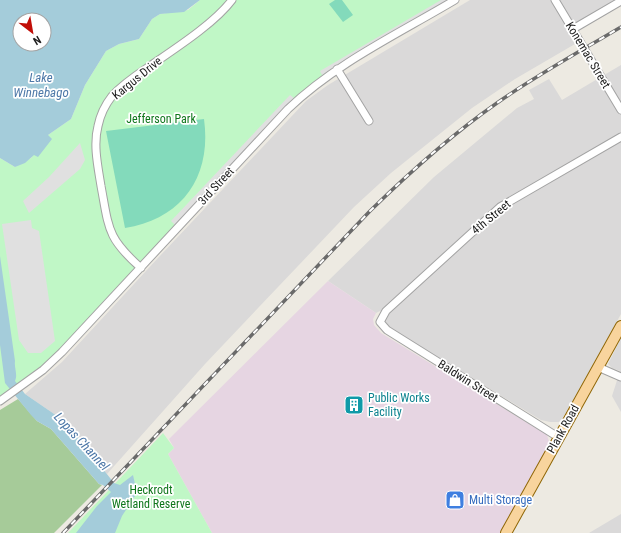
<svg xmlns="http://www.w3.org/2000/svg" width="621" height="533" viewBox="0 0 621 533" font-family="'Roboto Condensed',sans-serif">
<rect width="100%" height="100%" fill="#edeae2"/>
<path fill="#dad9d9" d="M 470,0 L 617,0 L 566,29 L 575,44 L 515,79 L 472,108 L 391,173 L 354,207 L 205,364 L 107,474 L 76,435 L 60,418 L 25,394 L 62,362 L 158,258 L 306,101 L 328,85 Z
M 621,65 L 621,314 L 564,416 L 559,422 L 550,422 L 541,420 L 391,329 L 385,321 L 387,317 L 380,311 L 376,313 L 328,281 L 434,177 L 517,108 L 534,99 L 529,90 L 549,79 L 562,100 Z
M 621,338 L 621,412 L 612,396 L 620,371 L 612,368 L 608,364 Z
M 621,514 L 621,533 L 589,533 Z"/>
<path fill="#e6d5e2" d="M 328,281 L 376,313 L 373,319 L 374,325 L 381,333 L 547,435 L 550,445 L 500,533 L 212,533 L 168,454 L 174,448 L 169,439 Z"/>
<path fill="#a6cb99" d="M 18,399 L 37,421 L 51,429 L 99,484 L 102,485 L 54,533 L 0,533 L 0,410 Z"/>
<path fill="#c0f7c6" d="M 200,0 L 452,0 L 324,75 L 300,94 L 62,349 L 21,387 L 0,398 L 0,158 L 15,167 L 31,158 L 48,135 L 71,119 L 85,85 L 106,51 L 119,44 L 139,39 L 152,19 L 160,14 L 188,10 Z
M 163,433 L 174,448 L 168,454 L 212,533 L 68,533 Z"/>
<path fill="#83dabb" d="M 335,0 L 342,0 L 353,15 L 343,22 L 329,4 Z
M 204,119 C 212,177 182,219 125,228 L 106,131 Z"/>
<path fill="#e0e0e0" d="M 441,0 L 452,0 L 322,75 L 320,71 Z
M 290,95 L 294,98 L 175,225 L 171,221 Z
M 80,143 L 85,160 L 80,169 L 29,213 L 23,201 L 49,177 Z
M 31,220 L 32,228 L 39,231 L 55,341 L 41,353 L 28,353 L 19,340 L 2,224 Z"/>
<path fill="#a4ccda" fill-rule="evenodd" d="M 0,0 L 200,0 L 184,12 L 160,14 L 152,19 L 139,39 L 119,44 L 106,51 L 85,85 L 71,119 L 48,135 L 52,139 L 38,157 L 34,155 L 25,163 L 15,167 L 0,158 ZM 20,20 L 44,20 L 44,44 L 20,44 Z
M 0,256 L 15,361 C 14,368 18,374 15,381 L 25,394 L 60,418 L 76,435 L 114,483 L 120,485 L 133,475 L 137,493 L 122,516 L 115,533 L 76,533 L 97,506 L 111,492 L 103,485 L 99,484 L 51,429 L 37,421 L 31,415 L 5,383 L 0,345 Z"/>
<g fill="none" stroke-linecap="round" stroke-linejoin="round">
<defs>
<path id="street" d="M 555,0 L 621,110
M 573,29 L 621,1
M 337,69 L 369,121
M 141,268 C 107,238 109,229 101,186 C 98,167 93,145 98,126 C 100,116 105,105 112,96 C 122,85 135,76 147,68 C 173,50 214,24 232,0
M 598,367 L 621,377
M 0,401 L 43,370 L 62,352 L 288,109 C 336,63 398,34 455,0
M 558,437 L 387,330 L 380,322 L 386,311 L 500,207 L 621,137"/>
<path id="primary" d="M 506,533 L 621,326"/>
</defs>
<use href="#street" stroke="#a3a3a3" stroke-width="9"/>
<use href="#primary" stroke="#8f6606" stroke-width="12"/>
<use href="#street" stroke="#fff" stroke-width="7"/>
<use href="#primary" stroke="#f8d49d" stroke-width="10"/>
<defs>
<path id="rail" d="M 63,533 L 370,211 C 410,172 451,135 497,103 C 537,75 579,52 621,27"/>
</defs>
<use href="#rail" stroke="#6a6a6a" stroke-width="3.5"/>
<use href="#rail" stroke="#fff" stroke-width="2" stroke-dasharray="6" stroke-linecap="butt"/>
</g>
<defs>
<symbol id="building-square" viewBox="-11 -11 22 22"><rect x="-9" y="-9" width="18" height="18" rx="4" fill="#0f9aa8" stroke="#fff"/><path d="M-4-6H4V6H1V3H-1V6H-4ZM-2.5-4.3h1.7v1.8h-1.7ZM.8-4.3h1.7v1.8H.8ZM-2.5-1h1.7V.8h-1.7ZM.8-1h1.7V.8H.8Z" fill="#fff"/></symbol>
<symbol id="shop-square" viewBox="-11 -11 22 22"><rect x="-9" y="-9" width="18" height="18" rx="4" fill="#3f7fe0" stroke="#fff"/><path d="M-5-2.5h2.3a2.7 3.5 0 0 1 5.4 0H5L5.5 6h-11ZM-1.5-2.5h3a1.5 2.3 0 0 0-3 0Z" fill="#fff"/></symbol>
</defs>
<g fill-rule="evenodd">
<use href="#building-square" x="343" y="394" width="22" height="22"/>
<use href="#shop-square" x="444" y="489" width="22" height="22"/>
</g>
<g text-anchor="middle" stroke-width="3.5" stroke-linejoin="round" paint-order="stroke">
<g font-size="12" fill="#1c1c1c" stroke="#fff">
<text transform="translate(588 55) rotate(59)" y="4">Konemac Street</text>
<text transform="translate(137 78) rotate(-39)" y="4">Kargus Drive</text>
<text transform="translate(216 186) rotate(-47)" y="4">3rd Street</text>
<text transform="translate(491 217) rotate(-39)" y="4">4th Street</text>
<text transform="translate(468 381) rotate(32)" y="4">Baldwin Street</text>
<text transform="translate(563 429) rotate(-61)" y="4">Plank Road</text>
</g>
<g font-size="12" fill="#0f761b" stroke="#fff">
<text x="161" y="123">Jefferson Park</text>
<text x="151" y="494">Heckrodt<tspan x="151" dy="14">Wetland Reserve</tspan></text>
</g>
<g font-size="12" fill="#0d838f" stroke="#fff" text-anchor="start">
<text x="368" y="402">Public Works<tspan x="368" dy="14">Facility</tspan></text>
</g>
<g font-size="12" fill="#366cbe" stroke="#fff" text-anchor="start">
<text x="469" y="504">Multi Storage</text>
</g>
<g font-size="13" font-style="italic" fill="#4d78a8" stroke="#fff">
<text x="41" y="82">Lake<tspan x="41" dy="15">Winnebago</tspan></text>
<text transform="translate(82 441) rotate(47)" y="5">Lopas Channel</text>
</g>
</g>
<g transform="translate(32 32) rotate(149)"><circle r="19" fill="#ffffff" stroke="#a4a4a4"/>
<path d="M0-3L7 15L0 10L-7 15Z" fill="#c10e08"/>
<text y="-6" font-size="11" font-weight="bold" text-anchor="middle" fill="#1c1c1c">N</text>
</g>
</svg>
